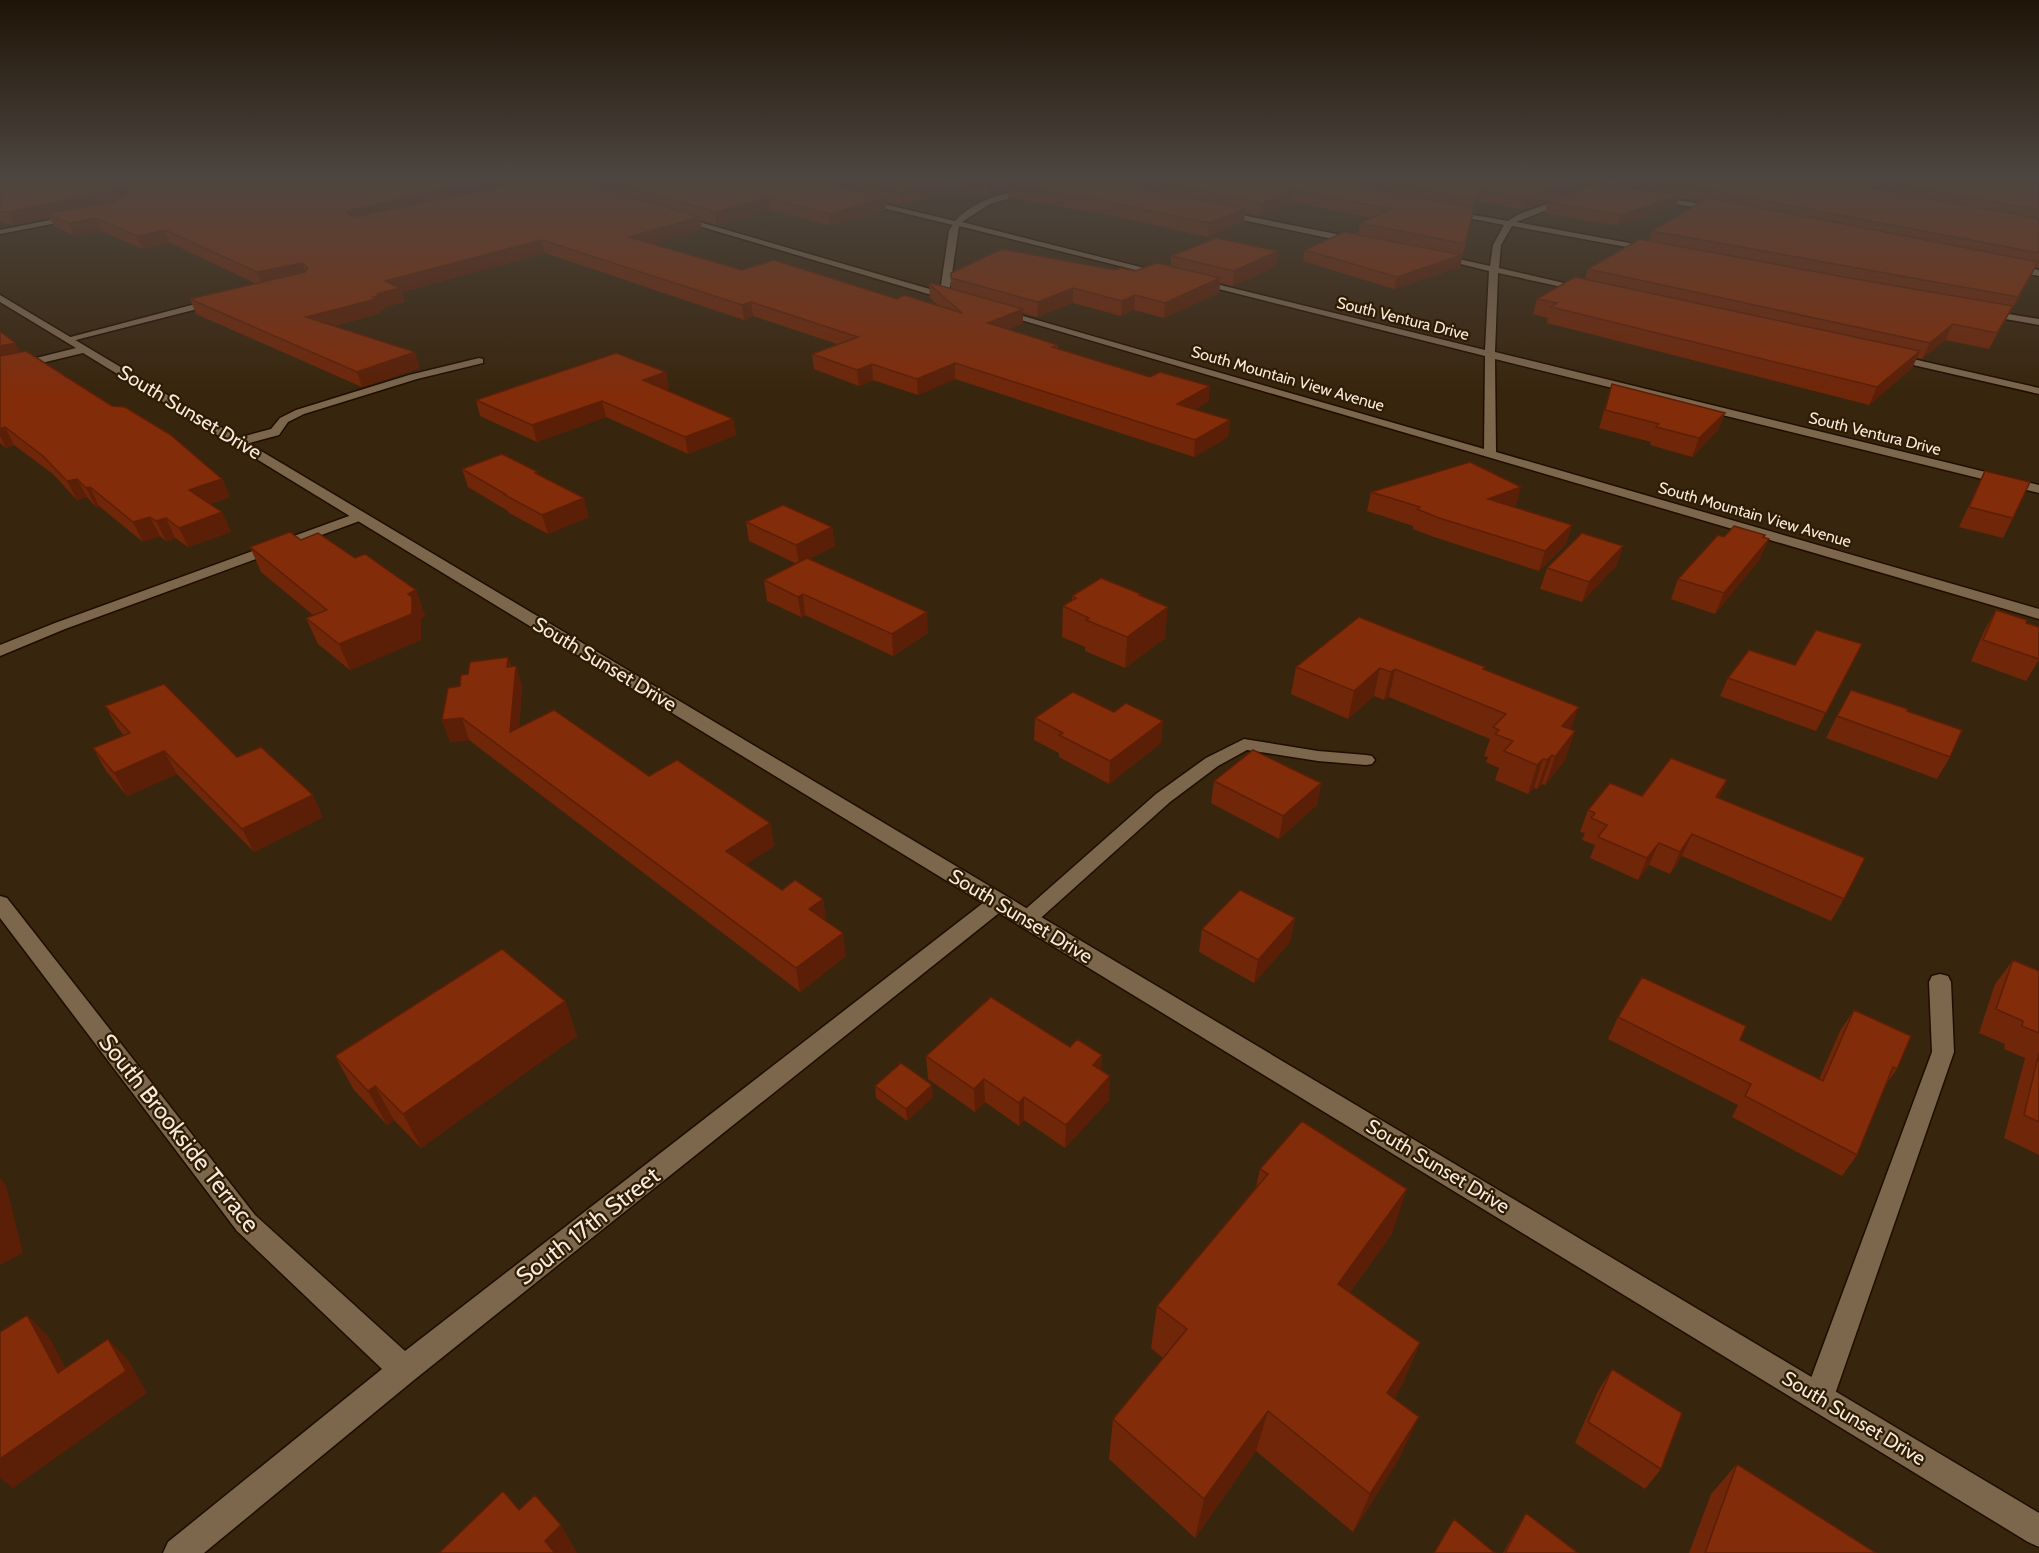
<svg xmlns="http://www.w3.org/2000/svg" width="2039" height="1553" viewBox="0 0 2039 1553" font-family="Cabin,sans-serif">
<rect width="100%" height="100%" fill="#38250d"/>
<g fill="none" stroke-linecap="round" stroke-linejoin="round">
<defs>
<path id="lane" d="M 75,215 L 78,215 L 78,219 L 0,234 L 0,230 Z
M 218,298 L 223,301 L 221,303 L 68,342 L 63,339 Z
M 479,358 L 483,359 L 483,363 L 417,379 L 304,414 L 288,422 L 279,435 L 238,446 L 232,442 L 234,439 L 271,429 L 280,418 L 296,410 L 409,375 Z
M 360,512 L 367,516 L 365,519 L 65,629 L 0,656 L 0,645 L 55,623 Z
M 1244,739 L 1318,751 L 1366,755 L 1372,756 L 1375,760 L 1372,764 L 1366,765 L 1318,761 L 1247,750 L 1218,766 L 1170,802 L 1034,924 L 1027,926 L 1020,924 L 1017,919 L 1020,914 L 1156,794 L 1206,758 Z
M 1940,974 L 1948,976 L 1951,982 L 1954,1052 L 1834,1397 L 1829,1407 L 1819,1412 L 1809,1407 L 1804,1397 L 1932,1052 L 1929,982 L 1932,976 Z"/>
<path id="street" d="M 1627,175 L 1638,175 L 1516,222 L 1651,247 L 1654,248 L 1654,252 L 1512,226 L 1501,245 L 1499,268 L 1590,289 L 1585,292 L 1498,273 L 1495,352 L 2039,485 L 2039,493 L 1495,359 L 1496,452 L 2039,609 L 2039,619 L 994,312 L 1002,310 L 1484,449 L 1485,356 L 1191,282 L 1196,279 L 1485,350 L 1489,271 L 1432,257 L 1436,254 L 1490,266 L 1493,245 L 1504,225 L 1448,214 L 1445,214 L 1445,210 L 1508,221 L 1519,214 Z
M 1031,187 L 1034,191 L 990,204 L 962,222 L 1168,274 L 1164,277 L 959,226 L 949,294 L 957,298 L 952,301 L 675,219 L 682,217 L 940,292 L 949,230 L 953,225 L 858,202 L 858,198 L 955,221 C 975,199 1004,194 1031,187 Z
M 1653,196 L 1720,207 L 1724,209 L 1720,211 L 1650,200 L 1650,196 Z
M 1222,211 L 1356,238 L 1360,241 L 1356,244 L 1219,215 L 1218,213 Z
M 2009,264 L 2039,270 L 2039,276 L 2006,269 L 2006,265 Z
M 0,295 L 2039,1513 L 2039,1547 L 2028,1542 L 999,913 L 414,1380 L 204,1553 L 163,1553 L 168,1542 L 382,1369 L 237,1231 L 0,918 L 0,896 L 7,898 L 255,1215 L 405,1351 L 983,903 L 83,353 L 0,373 L 0,367 L 76,348 L 0,302 Z
M 1985,310 L 2039,319 L 2039,325 L 1982,315 L 1980,313 Z
M 1891,354 L 2039,388 L 2039,394 L 1887,359 L 1886,357 Z"/>
</defs>
<use href="#lane" stroke="#1f0e00" stroke-width="3"/>
<use href="#street" stroke="#1f0e00" stroke-width="3"/>
<use href="#lane" fill="#7c664c" fill-rule="evenodd"/>
<use href="#street" fill="#7c664c" fill-rule="evenodd"/>
</g>
<path fill="#702609" fill-rule="evenodd" d="M 0,175 L 538,175 L 539,178 L 550,176 L 548,175 L 1046,175 L 1046,177 L 1056,175 L 2039,175 L 2039,268 L 2036,267 L 1989,349 L 1945,340 L 1922,359 L 1917,358 L 1912,368 L 1869,405 L 1547,323 L 1548,318 L 1533,314 L 1537,299 L 1585,279 L 1588,269 L 1650,240 L 1652,231 L 1698,205 L 1699,201 L 1679,198 L 1676,206 L 1617,226 L 1545,213 L 1548,202 L 1573,192 L 1524,210 L 1476,201 L 1460,267 L 1394,289 L 1303,261 L 1305,250 L 1358,234 L 1360,223 L 1372,218 L 1292,202 L 1260,216 L 1245,212 L 1244,222 L 1208,237 L 1104,214 L 1008,198 L 1007,190 L 989,195 L 955,189 L 902,205 L 885,201 L 886,210 L 830,226 L 770,210 L 717,225 L 700,220 L 702,229 L 652,244 L 742,270 L 939,306 L 930,298 L 929,284 L 951,288 L 951,278 L 1115,270 L 1135,271 L 1171,266 L 1171,256 L 1276,266 L 1233,286 L 1220,283 L 1219,293 L 1164,318 L 1134,310 L 1121,316 L 1073,303 L 1037,317 L 1023,313 L 1023,323 L 1009,329 L 1058,345 L 1058,349 L 1150,377 L 1210,386 L 1208,402 L 1195,409 L 1230,420 L 1228,437 L 1194,457 L 955,379 L 918,395 L 873,380 L 859,386 L 814,369 L 812,354 L 837,344 L 753,316 L 744,320 L 545,253 L 402,292 L 405,302 L 384,307 L 385,309 L 380,311 L 381,313 L 333,326 L 420,368 L 362,387 L 196,314 L 190,299 L 257,284 L 170,243 L 142,249 L 101,231 L 74,236 L 54,226 L 49,217 L 14,225 L 6,224 L 0,220 ZM 1615,177 L 1612,185 L 1599,183 ZM 846,183 L 846,188 L 837,186 ZM 1577,183 L 1591,185 L 1575,192 Z
M 0,331 L 15,343 L 20,352 L 222,479 L 230,497 L 210,504 L 222,512 L 231,532 L 188,547 L 175,538 L 166,541 L 160,536 L 143,542 L 99,506 L 96,507 L 87,497 L 77,500 L 53,474 L 14,445 L 6,448 L 0,443 Z
M 666,372 L 669,388 L 664,390 L 733,419 L 736,435 L 688,454 L 606,417 L 537,442 L 480,416 L 476,400 Z
M 1612,384 L 1725,413 L 1718,430 L 1692,457 L 1650,445 L 1651,442 L 1599,428 Z
M 462,469 L 539,475 L 589,517 L 548,534 L 509,513 L 508,511 L 468,487 Z
M 1985,471 L 2013,518 L 2003,538 L 1959,527 Z
M 1371,492 L 1516,506 L 1514,507 L 1572,525 L 1566,544 L 1539,571 L 1434,537 L 1413,529 L 1413,526 L 1367,511 Z
M 746,522 L 832,527 L 835,546 L 809,559 L 928,633 L 893,656 L 805,615 L 801,617 L 767,601 L 764,580 L 797,564 L 749,541 Z
M 1765,535 L 1760,559 L 1715,614 L 1671,599 L 1678,579 L 1724,537 Z
M 301,540 L 355,558 L 416,590 L 425,616 L 420,619 L 421,623 L 421,640 L 350,670 L 318,644 L 306,618 L 313,615 L 261,572 L 250,547 Z
M 1623,546 L 1616,566 L 1582,602 L 1540,589 L 1547,568 Z
M 1141,594 L 1141,596 L 1165,638 L 1125,668 L 1085,651 L 1085,647 L 1062,637 L 1063,606 L 1072,601 L 1072,596 Z
M 1996,610 L 2026,623 L 2039,627 L 2039,660 L 2026,681 L 1971,661 L 1984,631 Z
M 1862,644 L 1816,731 L 1720,696 L 1728,678 L 1795,665 Z
M 508,657 L 511,666 L 516,666 L 522,687 L 519,727 L 770,823 L 774,846 L 746,864 L 782,890 L 823,899 L 826,921 L 846,956 L 800,992 L 469,740 L 450,742 L 442,720 L 460,686 L 468,674 Z
M 1296,667 L 1484,670 L 1571,729 L 1565,760 L 1545,785 L 1542,784 L 1537,789 L 1534,788 L 1528,794 L 1495,780 L 1499,768 L 1486,762 L 1488,757 L 1484,756 L 1490,739 L 1389,697 L 1384,700 L 1374,696 L 1348,719 L 1291,694 Z
M 105,706 L 237,757 L 323,817 L 254,852 L 177,774 L 127,796 L 106,771 L 93,748 L 124,736 L 118,728 Z
M 1907,711 L 1950,757 L 1937,779 L 1826,738 L 1837,716 Z
M 1114,712 L 1163,721 L 1161,743 L 1109,784 L 1059,757 L 1059,753 L 1034,740 L 1035,718 Z
M 1727,780 L 1719,798 L 1844,899 L 1831,921 L 1682,856 L 1670,874 L 1649,865 L 1638,880 L 1590,858 L 1595,845 L 1582,840 L 1585,833 L 1580,832 L 1588,810 L 1642,796 Z
M 1214,781 L 1321,783 L 1317,805 L 1279,839 L 1211,803 Z
M 1295,918 L 1290,942 L 1254,983 L 1199,952 L 1202,929 Z
M 2013,960 L 2039,971 L 2039,1155 L 2004,1138 L 2025,1058 L 2004,1049 L 2005,1044 L 1979,1033 L 1995,984 Z
M 565,1001 L 577,1036 L 421,1148 L 394,1120 L 387,1125 L 354,1090 L 335,1056 Z
M 1854,1010 L 1897,1069 L 1886,1084 L 1857,1155 L 1842,1176 L 1732,1117 L 1738,1105 L 1608,1039 L 1618,1017 L 1740,1040 L 1819,1079 L 1840,1031 Z
M 1070,1047 L 1102,1055 L 1101,1070 L 1109,1100 L 1065,1148 L 1024,1120 L 1019,1126 L 985,1102 L 975,1112 L 928,1079 L 926,1056 Z
M 875,1086 L 933,1097 L 907,1121 L 876,1098 Z
M 1260,1169 L 1392,1234 L 1350,1292 L 1420,1343 L 1402,1385 L 1394,1398 L 1400,1457 L 1353,1532 L 1256,1451 L 1195,1538 L 1109,1459 L 1113,1419 L 1163,1358 L 1151,1348 L 1157,1306 L 1256,1187 Z
M 1612,1369 L 1661,1469 L 1645,1489 L 1575,1443 L 1598,1391 Z
M 1737,1464 L 1876,1553 L 1689,1553 L 1711,1494 Z
M 1526,1513 L 1578,1553 L 1503,1553 L 1514,1533 Z"/>
<path fill="#5b1f07" d="M 512,175 L 538,175 L 540,182 L 351,224 L 347,211 Z
M 832,175 L 870,175 L 845,179 L 846,183 L 832,188 L 831,176 Z
M 1020,175 L 1046,175 L 1046,181 L 1007,185 L 1007,190 L 989,195 L 988,183 Z
M 1596,175 L 1619,175 L 1615,176 L 1615,177 L 1593,186 Z
M 954,178 L 955,189 L 902,205 L 902,193 Z
M 1578,180 L 1575,192 L 1524,210 L 1527,198 Z
M 126,188 L 131,200 L 48,214 L 49,217 L 14,225 L 8,212 Z
M 1294,190 L 1292,202 L 1260,216 L 1262,203 Z
M 1680,195 L 1676,206 L 1617,226 L 1620,215 Z
M 769,198 L 770,210 L 717,225 L 715,212 Z
M 885,198 L 886,210 L 830,226 L 829,214 Z
M 1245,209 L 1244,222 L 1208,237 L 1209,223 Z
M 700,217 L 702,229 L 631,250 L 629,237 Z
M 95,218 L 101,231 L 74,236 L 69,223 Z
M 165,230 L 170,243 L 142,249 L 137,236 Z
M 542,240 L 545,253 L 402,292 L 405,302 L 384,307 L 385,309 L 380,311 L 381,313 L 311,331 L 306,317 L 373,297 L 385,281 Z
M 1278,251 L 1276,266 L 1233,286 L 1234,271 Z
M 1462,255 L 1460,267 L 1394,289 L 1397,277 Z
M 2038,262 L 2031,277 L 2011,312 L 2018,297 Z
M 302,263 L 307,277 L 263,286 L 257,272 Z
M 1220,278 L 1219,293 L 1164,318 L 1165,303 Z
M 1073,288 L 1073,303 L 1037,317 L 1038,302 Z
M 1135,295 L 1134,310 L 1121,316 L 1122,301 Z
M 751,302 L 753,316 L 744,320 L 742,305 Z
M 2013,306 L 2005,321 L 1989,349 L 1997,333 Z
M 1023,309 L 1023,323 L 988,338 L 988,323 Z
M 1953,324 L 1945,340 L 1922,359 L 1930,343 Z
M 15,343 L 24,359 L 0,365 L 0,346 Z
M 1920,351 L 1912,368 L 1869,405 L 1877,387 Z
M 415,352 L 420,368 L 362,387 L 357,372 Z
M 955,363 L 955,379 L 918,395 L 917,379 Z
M 872,364 L 873,380 L 859,386 L 857,370 Z
M 666,372 L 669,388 L 646,396 L 643,380 Z
M 1210,386 L 1208,402 L 1176,420 L 1177,404 Z
M 602,401 L 606,417 L 537,442 L 532,425 Z
M 1725,413 L 1718,430 L 1692,457 L 1699,438 Z
M 733,419 L 736,435 L 688,454 L 685,437 Z
M 1230,420 L 1228,437 L 1194,457 L 1195,440 Z
M 5,427 L 14,445 L 6,448 L 0,436 L 0,429 Z
M 77,479 L 87,497 L 77,500 L 67,481 Z
M 222,479 L 230,497 L 197,508 L 189,490 Z
M 90,487 L 99,506 L 96,507 L 86,488 Z
M 1521,487 L 1516,506 L 1483,518 L 1488,499 Z
M 584,498 L 589,517 L 548,534 L 542,515 Z
M 222,512 L 231,532 L 188,547 L 179,528 Z
M 150,517 L 160,536 L 143,542 L 133,522 Z
M 166,518 L 175,538 L 166,541 L 156,521 Z
M 1572,525 L 1566,544 L 1539,571 L 1545,551 Z
M 832,527 L 835,546 L 799,564 L 796,545 Z
M 1765,535 L 1758,552 L 1769,539 L 1760,559 L 1715,614 L 1724,593 Z
M 1623,546 L 1616,566 L 1582,602 L 1589,582 Z
M 416,590 L 425,616 L 420,619 L 421,623 L 421,640 L 350,670 L 339,644 L 408,594 Z
M 803,594 L 805,615 L 801,617 L 798,597 Z
M 1168,607 L 1165,638 L 1125,668 L 1127,637 Z
M 927,612 L 928,633 L 893,656 L 892,634 Z
M 508,657 L 514,677 L 516,666 L 522,687 L 517,754 L 510,732 L 507,667 Z
M 1380,668 L 1374,696 L 1348,719 L 1354,691 Z
M 1395,669 L 1389,697 L 1384,700 L 1391,672 Z
M 1579,707 L 1569,735 L 1562,726 Z
M 462,718 L 469,740 L 450,742 L 442,720 Z
M 1163,721 L 1161,743 L 1109,784 L 1110,761 Z
M 1575,731 L 1565,760 L 1545,785 L 1555,757 Z
M 164,751 L 177,774 L 127,796 L 114,773 Z
M 1552,755 L 1542,784 L 1537,789 L 1547,760 Z
M 1543,759 L 1534,788 L 1528,794 L 1537,765 Z
M 1727,780 L 1718,801 L 1716,797 Z
M 1321,783 L 1317,805 L 1279,839 L 1283,816 Z
M 313,795 L 323,817 L 254,852 L 242,829 Z
M 770,823 L 774,846 L 731,874 L 726,851 Z
M 1692,834 L 1682,856 L 1670,874 L 1680,852 Z
M 1659,843 L 1649,865 L 1638,880 L 1647,858 Z
M 823,899 L 826,922 L 809,909 Z
M 1295,918 L 1290,942 L 1254,983 L 1258,960 Z
M 843,933 L 846,956 L 800,992 L 796,968 Z
M 565,1001 L 577,1036 L 421,1148 L 403,1114 Z
M 1102,1055 L 1100,1078 L 1093,1065 Z
M 1110,1076 L 1109,1100 L 1065,1148 L 1066,1125 Z
M 984,1079 L 985,1102 L 975,1112 L 974,1089 Z
M 932,1085 L 933,1097 L 907,1121 L 906,1109 Z
M 375,1086 L 394,1120 L 387,1125 L 368,1091 Z
M 1024,1097 L 1024,1120 L 1019,1126 L 1019,1103 Z
M 0,1178 L 6,1185 L 23,1253 L 0,1265 Z
M 1407,1189 L 1392,1234 L 1324,1327 L 1338,1284 Z
M 27,1315 L 49,1337 L 80,1395 L 58,1373 Z
M 108,1339 L 129,1361 L 147,1393 L 13,1488 L 0,1478 L 0,1459 Z
M 1420,1343 L 1402,1385 L 1371,1434 L 1387,1393 Z
M 1268,1411 L 1256,1451 L 1195,1538 L 1204,1499 Z
M 1419,1417 L 1400,1457 L 1353,1532 L 1370,1494 Z
M 561,1525 L 577,1553 L 552,1553 L 545,1541 Z"/>
<path fill="#822c0a" stroke="#5b1f07" stroke-width="1.5" d="M 0,175 L 512,175 L 347,211 L 348,214 L 353,217 L 556,175 L 700,217 L 629,237 L 742,270 L 774,260 L 897,299 L 904,295 L 962,313 L 929,284 L 931,283 L 1023,309 L 988,323 L 1058,345 L 1052,347 L 1150,377 L 1160,372 L 1210,386 L 1177,404 L 1230,420 L 1195,440 L 955,363 L 917,379 L 872,364 L 857,370 L 812,354 L 858,337 L 751,302 L 742,305 L 542,240 L 385,281 L 400,288 L 377,294 L 381,295 L 373,297 L 376,299 L 306,317 L 415,352 L 357,372 L 190,299 L 305,272 L 308,268 L 302,263 L 257,272 L 165,230 L 137,236 L 95,218 L 69,223 L 48,214 L 112,202 L 128,195 L 126,188 L 8,212 L 0,212 Z
M 585,175 L 795,175 L 885,198 L 829,214 L 769,198 L 715,212 Z
M 859,175 L 1020,175 L 988,183 L 954,178 L 902,193 L 845,179 Z
M 1056,175 L 1079,175 L 1245,209 L 1209,223 L 1105,201 L 1007,185 Z
M 1122,175 L 1308,175 L 1474,208 L 1465,244 L 1360,223 L 1391,209 L 1294,190 L 1262,203 Z
M 1350,175 L 1549,175 L 1578,180 L 1527,198 L 1479,190 L 1476,200 Z
M 1617,175 L 1803,175 L 2039,219 L 2039,253 L 1702,189 L 1615,176 Z
M 1847,175 L 2026,175 L 2039,178 L 2039,210 Z
M 1597,183 L 1680,195 L 1620,215 L 1548,202 Z
M 1701,196 L 2038,262 L 2018,297 L 1652,231 L 1703,201 Z
M 1344,232 L 1462,255 L 1397,277 L 1305,250 Z
M 1216,238 L 1278,251 L 1234,271 L 1171,256 Z
M 1640,239 L 1844,277 L 2013,306 L 1997,333 L 1953,324 L 1930,343 L 1588,269 Z
M 1002,249 L 1115,270 L 1121,268 L 1135,271 L 1157,263 L 1220,278 L 1165,303 L 1135,295 L 1122,301 L 1073,288 L 1038,302 L 951,278 L 951,273 Z
M 1575,277 L 1920,351 L 1877,387 L 1551,307 L 1557,303 L 1537,299 Z
M 0,331 L 15,343 L 0,346 Z
M 26,351 L 112,406 L 125,407 L 171,435 L 222,479 L 189,490 L 222,512 L 179,528 L 166,518 L 156,521 L 150,517 L 133,522 L 90,487 L 86,488 L 77,479 L 67,481 L 43,456 L 5,427 L 0,429 L 0,356 Z
M 616,353 L 666,372 L 643,380 L 733,419 L 685,437 L 602,401 L 532,425 L 476,400 Z
M 1612,384 L 1725,413 L 1699,438 L 1656,427 L 1659,424 L 1605,410 Z
M 502,454 L 538,472 L 535,473 L 584,498 L 542,515 L 503,494 L 505,494 L 462,469 Z
M 1470,462 L 1521,487 L 1488,499 L 1572,525 L 1545,551 L 1439,518 L 1417,509 L 1420,507 L 1371,492 Z
M 1985,471 L 2030,482 L 2013,518 L 1969,507 Z
M 783,505 L 832,527 L 796,545 L 746,522 Z
M 1734,526 L 1765,535 L 1763,537 L 1769,539 L 1724,593 L 1678,579 L 1718,535 L 1724,537 Z
M 290,532 L 301,540 L 318,533 L 355,558 L 365,554 L 416,590 L 408,594 L 412,597 L 412,614 L 339,644 L 306,618 L 327,610 L 250,547 Z
M 1582,533 L 1623,546 L 1589,582 L 1547,568 Z
M 807,558 L 927,612 L 892,634 L 803,594 L 798,597 L 764,580 Z
M 1101,578 L 1141,594 L 1139,595 L 1168,607 L 1127,637 L 1086,620 L 1089,618 L 1063,606 L 1076,598 L 1072,596 Z
M 1996,610 L 2027,620 L 2026,623 L 2039,627 L 2039,659 L 1983,640 Z
M 1359,617 L 1485,667 L 1483,669 L 1579,707 L 1562,726 L 1575,731 L 1555,757 L 1552,755 L 1547,760 L 1543,759 L 1537,765 L 1504,751 L 1513,741 L 1495,734 L 1499,730 L 1493,727 L 1506,714 L 1395,669 L 1391,672 L 1380,668 L 1354,691 L 1296,667 Z
M 1816,630 L 1862,644 L 1826,713 L 1728,678 L 1749,650 L 1795,665 Z
M 508,657 L 507,667 L 516,666 L 510,732 L 554,710 L 649,776 L 677,760 L 770,823 L 726,851 L 782,890 L 795,880 L 823,899 L 809,909 L 843,933 L 796,968 L 462,718 L 442,720 L 448,688 L 460,686 L 461,675 L 468,674 L 470,662 Z
M 164,684 L 237,757 L 261,747 L 313,795 L 242,829 L 164,751 L 114,773 L 93,748 L 130,733 L 105,706 Z
M 1851,690 L 1908,709 L 1907,711 L 1962,730 L 1950,757 L 1837,716 Z
M 1073,692 L 1114,712 L 1126,703 L 1163,721 L 1110,761 L 1059,735 L 1063,733 L 1035,718 Z
M 1253,750 L 1321,783 L 1283,816 L 1214,781 Z
M 1671,758 L 1727,780 L 1716,797 L 1865,858 L 1844,899 L 1692,834 L 1680,852 L 1659,843 L 1647,858 L 1598,837 L 1607,825 L 1591,818 L 1595,813 L 1588,810 L 1610,783 L 1642,796 Z
M 1240,890 L 1295,918 L 1258,960 L 1202,929 Z
M 502,949 L 565,1001 L 403,1114 L 375,1086 L 368,1091 L 335,1056 Z
M 2013,960 L 2039,971 L 2039,1033 L 2022,1026 L 2023,1021 L 1996,1009 Z
M 1642,977 L 1746,1026 L 1740,1040 L 1823,1081 L 1854,1010 L 1911,1036 L 1897,1069 L 1893,1067 L 1857,1155 L 1745,1096 L 1751,1084 L 1618,1017 Z
M 991,997 L 1070,1047 L 1077,1039 L 1102,1055 L 1093,1065 L 1110,1076 L 1066,1125 L 1024,1097 L 1019,1103 L 984,1079 L 974,1089 L 926,1056 Z
M 2039,1053 L 2039,1122 L 2024,1115 Z
M 901,1063 L 932,1085 L 906,1109 L 875,1086 Z
M 1302,1121 L 1407,1189 L 1338,1284 L 1420,1343 L 1387,1393 L 1419,1417 L 1370,1494 L 1268,1411 L 1204,1499 L 1113,1419 L 1187,1329 L 1157,1306 L 1268,1174 L 1260,1169 Z
M 27,1315 L 58,1373 L 108,1339 L 126,1371 L 0,1459 L 0,1332 Z
M 1612,1369 L 1682,1413 L 1661,1469 L 1588,1422 Z
M 1737,1464 L 1876,1553 L 1705,1553 Z
M 503,1491 L 519,1510 L 535,1495 L 561,1525 L 545,1541 L 555,1553 L 439,1553 Z
M 1526,1513 L 1578,1553 L 1505,1553 Z
M 1454,1519 L 1495,1553 L 1434,1553 Z"/>
<linearGradient id="sky" x2="0" y2="1"><stop stop-color="#1f1407"/><stop offset="0.45" stop-color="#4d4640"/><stop offset="1" stop-color="#4d4640" stop-opacity="0"/></linearGradient>
<rect width="2039" height="393" fill="url(#sky)"/>
<g text-anchor="middle" stroke-width="4.5" stroke-linejoin="round" paint-order="stroke">
<g font-size="16" fill="#f7eadc" stroke="#2e1c03">
<text transform="translate(1403 318) rotate(14)" y="6">South Ventura Drive</text>
<text transform="translate(1288 378) rotate(16)" y="6">South Mountain View Avenue</text>
<text transform="translate(1875 433) rotate(14)" y="6">South Ventura Drive</text>
<text transform="translate(1755 514) rotate(16)" y="6">South Mountain View Avenue</text>
</g>
<g font-size="20" fill="#f7eadc" stroke="#2e1c03">
<text transform="translate(190 412) rotate(31)" y="7">South Sunset Drive</text>
<text transform="translate(605 664) rotate(31)" y="7">South Sunset Drive</text>
<text transform="translate(1021 916) rotate(31)" y="7">South Sunset Drive</text>
<text transform="translate(1438 1166) rotate(31)" y="7">South Sunset Drive</text>
<text transform="translate(1854 1418) rotate(31)" y="7">South Sunset Drive</text>
</g>
<g font-size="24" fill="#f7eadc" stroke="#2e1c03">
<text transform="translate(179 1133) rotate(52)" y="8">South Brookside Terrace</text>
<text transform="translate(588 1226) rotate(-38)" y="8">South 17th Street</text>
</g>
</g>
</svg>
